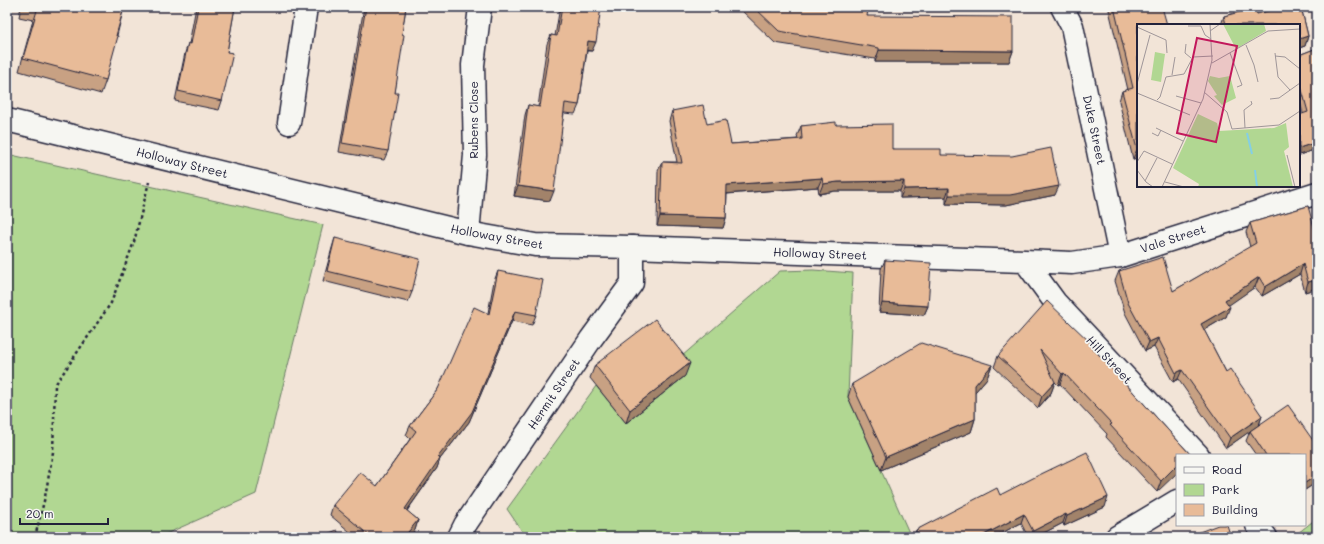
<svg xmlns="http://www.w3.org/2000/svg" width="1324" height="544" viewBox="0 0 1324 544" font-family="Mali,sans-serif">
<rect width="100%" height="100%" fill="#f2e4d7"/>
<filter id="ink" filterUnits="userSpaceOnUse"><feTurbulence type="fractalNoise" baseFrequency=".025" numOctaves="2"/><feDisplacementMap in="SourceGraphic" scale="8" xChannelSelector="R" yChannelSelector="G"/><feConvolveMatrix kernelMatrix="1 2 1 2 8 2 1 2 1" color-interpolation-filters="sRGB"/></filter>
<g filter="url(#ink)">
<path fill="#b1d792" stroke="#6a7c66" d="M 7,154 L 323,225 L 256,494 L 159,537 L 7,537 Z
M 813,270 L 853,273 L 848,397 L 911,537 L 526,537 L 507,509 L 596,386 L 626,423 L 674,363 L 780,271 Z
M 1317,518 L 1317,537 L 1293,537 Z"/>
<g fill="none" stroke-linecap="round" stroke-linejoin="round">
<defs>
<path id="minor" d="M 1062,7 L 1072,26 L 1120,256
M 289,123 L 306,7
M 468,233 L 475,155 L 473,65 L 480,7
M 459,537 L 465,525 L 591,339 L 632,283 L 632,247
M 1117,537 L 1177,501"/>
<path id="tertiary" d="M 7,120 L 468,233 L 535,245 L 632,247 L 1025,261 L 1072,263 L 1120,256 L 1317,193
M 1025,261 L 1055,302 L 1198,455
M 1257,525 L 1266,537"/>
</defs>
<use href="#minor" stroke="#22223b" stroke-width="25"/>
<use href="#tertiary" stroke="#22223b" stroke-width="25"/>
<path stroke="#22223b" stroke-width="2.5" stroke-dasharray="3 3" stroke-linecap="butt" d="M 35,537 L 45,497 L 53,452 L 55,385 L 111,303 L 134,242 L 149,182"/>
<use href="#minor" stroke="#f6f6f2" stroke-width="22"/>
<use href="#tertiary" stroke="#f6f6f2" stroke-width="22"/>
</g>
<path fill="#c8a183" stroke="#22223b" d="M 21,7 L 124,7 L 106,80 L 101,94 L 19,71 L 33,20 L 19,17 Z
M 196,7 L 235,7 L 227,52 L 222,101 L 219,110 L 175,101 L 185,53 L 188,43 L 189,44 Z
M 364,7 L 406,7 L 402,34 L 395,93 L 388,151 L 384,160 L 339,152 L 360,30 Z
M 560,7 L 601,7 L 592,51 L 587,51 L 579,105 L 575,114 L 564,113 L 550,201 L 514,196 L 525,115 L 528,105 L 538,107 L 547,44 L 551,35 L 555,36 Z
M 738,7 L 849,7 L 867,16 L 1013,51 L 1009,62 L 875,62 L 875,59 L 775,43 Z
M 1110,7 L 1162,7 L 1138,158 L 1133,159 L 1119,101 L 1122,91 L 1128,90 L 1109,10 Z
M 1282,7 L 1301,7 L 1308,36 L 1305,46 L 1299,48 L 1299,25 L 1221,25 L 1224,16 L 1255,8 L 1257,14 Z
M 1317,48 L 1317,149 L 1299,155 L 1303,114 L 1299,97 L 1299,55 Z
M 672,111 L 707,124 L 731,144 L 798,139 L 797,136 L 801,126 L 836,125 L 892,149 L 941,155 L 1055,195 L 1006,205 L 946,204 L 946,197 L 900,198 L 900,191 L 835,191 L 819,194 L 818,187 L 727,194 L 726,218 L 723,228 L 657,226 L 658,171 L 662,162 L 677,162 L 669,121 Z
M 1308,206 L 1317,288 L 1305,292 L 1300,274 L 1262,296 L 1255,287 L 1228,305 L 1226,317 L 1204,330 L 1226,372 L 1262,416 L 1259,425 L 1317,446 L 1317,482 L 1305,490 L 1305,455 L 1256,455 L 1246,441 L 1250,431 L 1226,448 L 1178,379 L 1173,382 L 1154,347 L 1145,351 L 1125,313 L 1115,281 L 1119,271 L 1173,291 L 1250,247 L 1246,232 L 1250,223 Z
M 335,238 L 412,292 L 408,302 L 323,281 L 332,248 Z
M 885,260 L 928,306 L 924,315 L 879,312 L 881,269 Z
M 498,271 L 536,315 L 532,325 L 512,321 L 469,422 L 440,459 L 437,468 L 407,511 L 418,520 L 415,530 L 409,537 L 356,537 L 330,515 L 333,505 L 377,486 L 410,439 L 406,435 L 410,426 L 438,389 L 488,313 L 494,281 Z
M 1090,345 L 1190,454 L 1157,492 L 1106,437 L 1107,434 L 1060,384 L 1058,385 L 1055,382 L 1051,393 L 1038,408 L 994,367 L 998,356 Z
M 595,365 L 685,376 L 626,423 L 590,378 Z
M 992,365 L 987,378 L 975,392 L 975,419 L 971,432 L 881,470 L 848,397 L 852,384 Z
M 1000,495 L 1105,507 L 1064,526 L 1063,523 L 1036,537 L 1028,537 L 1021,523 L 994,537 L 914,537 L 916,530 Z"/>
<path fill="#a2836a" stroke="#22223b" d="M 1308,36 L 1305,46 L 1299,48 L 1299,39 Z
M 588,41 L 596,42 L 592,51 L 585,50 Z
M 879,50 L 1013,51 L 1009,62 L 875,62 Z
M 1317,142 L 1317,149 L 1299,155 L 1299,148 Z
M 1137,149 L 1138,149 L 1138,158 L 1133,159 Z
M 822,178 L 818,187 L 724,194 L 727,185 Z
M 904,181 L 900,191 L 835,191 L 819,194 L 823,184 L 838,182 Z
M 518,186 L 554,191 L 550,201 L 514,196 Z
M 1059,186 L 1055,195 L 1006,205 L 946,204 L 949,195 Z
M 949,188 L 946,197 L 900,198 L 904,189 Z
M 660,216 L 726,218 L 723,228 L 657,226 Z
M 1303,264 L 1300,274 L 1262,296 L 1265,287 Z
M 1259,277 L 1255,287 L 1222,310 L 1225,300 Z
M 1317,280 L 1317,288 L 1305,292 L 1308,282 Z
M 882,303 L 928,306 L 924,315 L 879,312 Z
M 1230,307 L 1226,317 L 1197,334 L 1201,324 Z
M 515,311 L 512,321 L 469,422 L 440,459 L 437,468 L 401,519 L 405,509 Z
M 1158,338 L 1154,347 L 1145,351 L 1149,342 Z
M 690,363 L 685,376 L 626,423 L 630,410 Z
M 992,365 L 987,378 L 970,398 L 975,385 Z
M 1182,370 L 1178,379 L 1173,382 L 1176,373 Z
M 1064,373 L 1060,384 L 1058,385 L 1062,374 Z
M 1055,382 L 1051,393 L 1038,408 L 1042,396 Z
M 1262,416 L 1259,425 L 1226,448 L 1230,438 Z
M 975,419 L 971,432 L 881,470 L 886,457 Z
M 1177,465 L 1177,473 L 1157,492 L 1161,481 Z
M 1317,475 L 1317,482 L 1305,490 L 1305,483 Z
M 1108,497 L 1105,507 L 1064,526 L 1067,516 Z
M 1024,514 L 1021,523 L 994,537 L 980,537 Z
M 1066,514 L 1063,523 L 1036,537 L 1031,537 L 1033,531 Z
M 418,520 L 415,530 L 409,537 L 404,537 Z"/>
<path fill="#e8bb98" stroke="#22223b" d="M 36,7 L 124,7 L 116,36 L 118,36 L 106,80 L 23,58 L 38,7 Z
M 198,7 L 235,7 L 227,52 L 233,53 L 222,101 L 178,91 L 188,43 L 191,44 Z
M 366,7 L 406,7 L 402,34 L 404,35 L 395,93 L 398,93 L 388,151 L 342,143 Z
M 562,7 L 601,7 L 596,42 L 588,41 L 579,105 L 565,103 L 554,191 L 518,186 L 528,105 L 540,107 L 551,35 L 557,36 Z
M 754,7 L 849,7 L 868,10 L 867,16 L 1013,17 L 1013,51 L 879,50 L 879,48 L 779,31 Z
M 1114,7 L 1162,7 L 1167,25 L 1138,25 L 1138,149 L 1137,149 L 1122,91 L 1133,88 Z
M 1282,7 L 1301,7 L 1308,36 L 1299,39 L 1299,25 L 1226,25 L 1224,16 L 1255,8 L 1257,14 Z
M 1317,48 L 1317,142 L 1299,148 L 1299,115 L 1308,112 L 1299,79 L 1299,55 Z
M 703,105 L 707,124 L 726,120 L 731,144 L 802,139 L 801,126 L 836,122 L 836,125 L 892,124 L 892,149 L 941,149 L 941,155 L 1012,156 L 1051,148 L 1059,186 L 1010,195 L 949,195 L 949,188 L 904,189 L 904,181 L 838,182 L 823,184 L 822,178 L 727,185 L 726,218 L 660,216 L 662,162 L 682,163 L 672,111 Z
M 1308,206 L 1317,238 L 1317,280 L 1308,282 L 1303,264 L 1265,287 L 1259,277 L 1225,300 L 1230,307 L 1201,324 L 1226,372 L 1230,369 L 1262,416 L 1230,438 L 1182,370 L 1176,373 L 1158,338 L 1149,342 L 1128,303 L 1119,271 L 1163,257 L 1173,291 L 1256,243 L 1250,223 Z
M 335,238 L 420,259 L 412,292 L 327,271 Z
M 885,260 L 931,263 L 928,306 L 882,303 Z
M 498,271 L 543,280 L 536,315 L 515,311 L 472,412 L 438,457 L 440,458 L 405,509 L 418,520 L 404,537 L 371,537 L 333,505 L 360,472 L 377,486 L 416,431 L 410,426 L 438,389 L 474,307 L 489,314 Z
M 1047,301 L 1091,343 L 1089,344 L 1190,454 L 1188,455 L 1177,455 L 1177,465 L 1161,481 L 1110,425 L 1112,424 L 1064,373 L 1062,374 L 1040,350 L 1055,382 L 1042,396 L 998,356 Z
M 655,319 L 690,363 L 630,410 L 595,365 Z
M 921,343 L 992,365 L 975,385 L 975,419 L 886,457 L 852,384 Z
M 1288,405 L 1317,446 L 1317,475 L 1305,483 L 1305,455 L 1266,455 L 1250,431 Z
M 1087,452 L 1108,497 L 1067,516 L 1066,514 L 1033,531 L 1024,514 L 980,537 L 920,537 L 916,530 L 997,488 L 1000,495 L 1037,476 Z
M 1218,525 L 1227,525 L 1231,537 L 1186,537 Z
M 337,530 L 340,537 L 320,537 Z"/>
</g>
<g text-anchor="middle" stroke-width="3.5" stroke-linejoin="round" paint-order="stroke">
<g font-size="12" fill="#22223b" stroke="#f6f6f2">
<text transform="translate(474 120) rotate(-90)" y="4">Rubens Close</text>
<text transform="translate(1094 130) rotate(78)" y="4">Duke Street</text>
<text transform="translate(182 163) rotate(14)" y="4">Holloway Street</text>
<text transform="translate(497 237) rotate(10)" y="4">Holloway Street</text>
<text transform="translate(1173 239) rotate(-18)" y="4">Vale Street</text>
<text transform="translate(820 254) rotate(2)" y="4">Holloway Street</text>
<text transform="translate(1109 360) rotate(47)" y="4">Hill Street</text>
<text transform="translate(554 394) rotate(-56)" y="4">Hermit Street</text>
</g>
</g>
<g transform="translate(1137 24)">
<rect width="163" height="163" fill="#f2e4d7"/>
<path d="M 86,0 L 127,0 L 129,7 L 99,25 ZM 18,28 L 28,30 L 24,58 L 14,56 ZM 73,52 L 82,54 L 93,52 L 99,74 L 85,81 L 77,72 L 80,71 L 71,57 ZM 61,90 L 80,99 L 82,107 L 137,104 L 149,99 L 152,123 L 147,127 L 156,163 L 61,163 L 62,160 L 36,144 Z" fill="#b1d792"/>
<path fill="none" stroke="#84cfe5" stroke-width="2" d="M 110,109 L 115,130M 118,146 L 120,163"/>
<path fill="none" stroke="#9f9699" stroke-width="1" d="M 51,2 L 64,2 L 68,11 L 74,15M 0,3 L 29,16 L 30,29M 73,7 L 83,0M 49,20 L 48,29 L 54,34M 109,21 L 117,41 L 121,58M 93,29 L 105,61 L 100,63M 138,29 L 141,53 L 153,66M 138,32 L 148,33 L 163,45M 75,39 L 131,7 L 163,5M 35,51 L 38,33M 0,60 L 13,11M 67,68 L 90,88 L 95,105 L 142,101 L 163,87M 0,69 L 53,91M 39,72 L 64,79M 133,75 L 142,74 L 163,59M 20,76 L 23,73 L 29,53 L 47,50 L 56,33 L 76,32M 19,104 L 46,117M 108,104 L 107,86 L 115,80 L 114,77M 15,109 L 21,112 L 24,106M 150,131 L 158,163M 0,138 L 7,127 L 35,140M 0,146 L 9,158 L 16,163M 8,157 L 20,134M 28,158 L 47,163M 25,163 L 66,75 L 75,36 L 73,0"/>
<path fill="#c2185b" fill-opacity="0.15" stroke="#c2185b" stroke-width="2" d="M 60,14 L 100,22 L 79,118 L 40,109 Z"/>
<rect width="163" height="163" fill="none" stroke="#22223b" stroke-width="2"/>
</g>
<rect width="1324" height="544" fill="none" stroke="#f6f6f2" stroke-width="24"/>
<rect x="12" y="12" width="1300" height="520" fill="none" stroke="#22223b" stroke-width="1.5" filter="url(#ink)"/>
<rect x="1176" y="454" width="130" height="72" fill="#f6f6f2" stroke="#a1a1a9"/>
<rect x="1184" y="467" width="20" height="6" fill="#f6f6f2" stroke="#a1a1a9"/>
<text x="1212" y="474" font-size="12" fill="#22223b">Road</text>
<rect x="1184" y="484" width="20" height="12" fill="#b1d792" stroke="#a1a1a9"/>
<text x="1212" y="494" font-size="12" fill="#22223b">Park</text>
<rect x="1184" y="504" width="20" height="12" fill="#e8bb98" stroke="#a1a1a9"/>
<text x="1212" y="514" font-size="12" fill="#22223b">Building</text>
<path d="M20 518v6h88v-6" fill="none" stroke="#22223b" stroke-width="2"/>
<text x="26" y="518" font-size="12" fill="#22223b" stroke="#f6f6f2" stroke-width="3" paint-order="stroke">20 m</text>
</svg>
